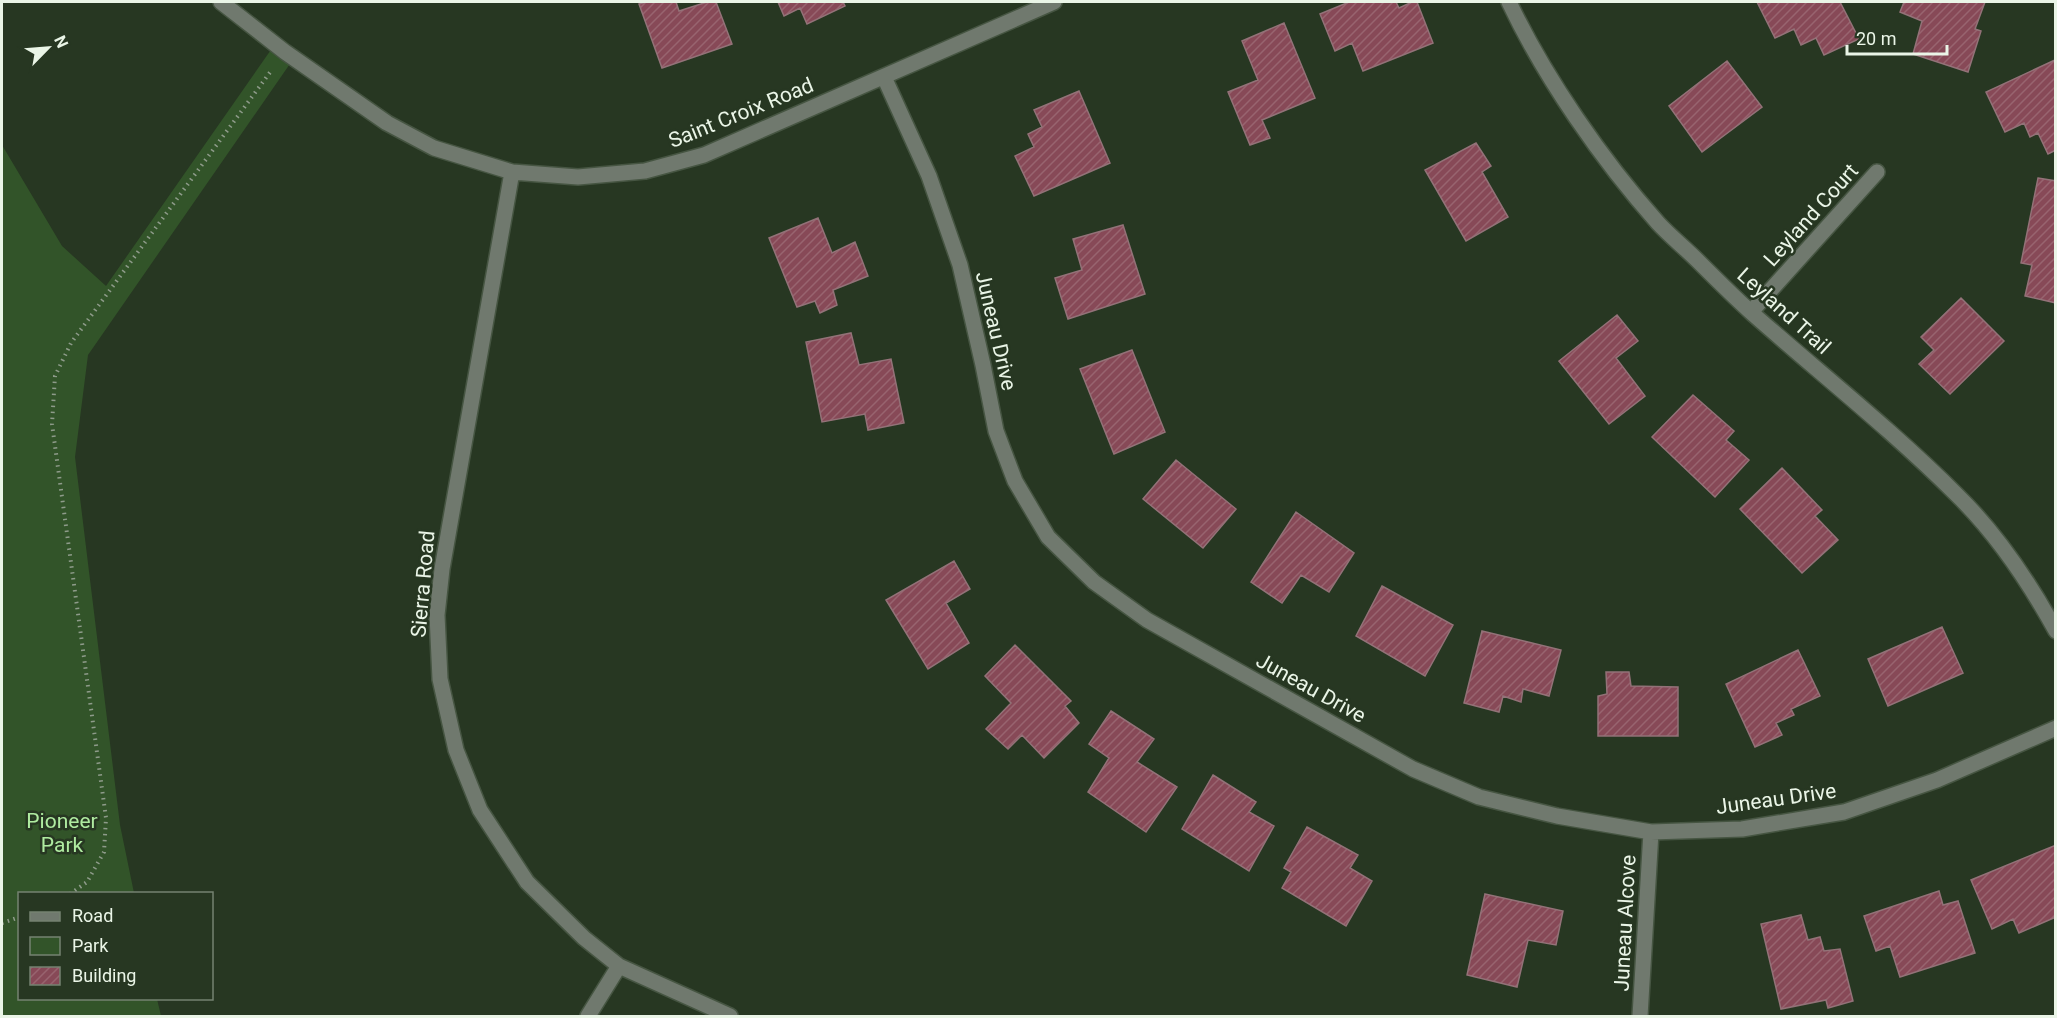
<svg xmlns="http://www.w3.org/2000/svg" width="2057" height="1018" viewBox="0 0 2057 1018" font-family="Roboto,sans-serif">
<defs>
<pattern id="building-hatch" width="6" height="6" patternUnits="userSpaceOnUse" patternTransform="scale(1.5)"><rect width="6" height="6" fill="#874957"/><path d="M-1 1l2-2M0 6l6-6M5 7l2-2" fill="none" stroke="#98646f"/></pattern>
</defs>
<rect width="100%" height="100%" fill="#273722"/>
<path fill="#325429" d="M 275,44 L 294,58 L 88,355 L 75,457 L 120,825 L 134,893 L 20,894 L 20,998 L 157,999 L 161,1016 L 2,1016 L 2,145 L 62,246 L 106,286 Z"/>
<path fill="url(#building-hatch)" stroke="#937278" stroke-width="1.5" d="M 646,2 L 676,2 L 679,11 L 707,2 L 716,2 L 732,44 L 662,68 L 639,4 Z
M 778,2 L 843,2 L 845,6 L 807,24 L 800,8 L 784,16 Z
M 1349,2 L 1396,2 L 1399,8 L 1412,2 L 1417,2 L 1433,43 L 1363,71 L 1352,43 L 1335,51 L 1320,14 Z
M 1757,2 L 1840,2 L 1859,39 L 1824,55 L 1816,38 L 1801,45 L 1794,29 L 1775,38 Z
M 1904,2 L 1985,2 L 1975,29 L 1981,31 L 1968,72 L 1913,54 L 1922,21 L 1900,12 Z
M 1284,23 L 1315,98 L 1262,120 L 1270,138 L 1250,145 L 1228,92 L 1258,80 L 1242,41 Z
M 2055,60 L 2056,150 L 2048,154 L 2038,133 L 2030,137 L 2024,123 L 2005,132 L 1986,92 Z
M 1727,61 L 1762,107 L 1702,152 L 1669,106 Z
M 1079,91 L 1110,163 L 1034,196 L 1015,156 L 1034,147 L 1028,134 L 1042,127 L 1034,110 Z
M 1476,143 L 1491,166 L 1482,172 L 1508,217 L 1466,241 L 1425,170 Z
M 2038,178 L 2056,181 L 2056,303 L 2025,296 L 2032,265 L 2021,263 Z
M 818,218 L 832,253 L 855,242 L 868,276 L 833,290 L 837,305 L 820,313 L 815,301 L 797,307 L 769,238 Z
M 1123,225 L 1145,294 L 1068,319 L 1055,278 L 1082,270 L 1073,239 Z
M 1961,298 L 2004,341 L 1950,394 L 1919,364 L 1934,350 L 1921,337 Z
M 1617,315 L 1638,341 L 1616,358 L 1645,396 L 1609,424 L 1559,361 Z
M 851,333 L 859,365 L 891,359 L 904,423 L 868,430 L 865,414 L 822,422 L 806,342 Z
M 1132,350 L 1165,432 L 1114,454 L 1080,369 Z
M 1693,395 L 1734,431 L 1726,440 L 1749,460 L 1715,497 L 1652,437 Z
M 1176,460 L 1236,509 L 1203,548 L 1143,499 Z
M 1782,468 L 1822,510 L 1815,516 L 1838,540 L 1802,573 L 1740,509 Z
M 1296,512 L 1354,553 L 1329,592 L 1301,575 L 1282,603 L 1251,582 Z
M 954,561 L 970,589 L 946,603 L 969,643 L 928,669 L 886,600 Z
M 1382,586 L 1453,625 L 1425,676 L 1356,636 Z
M 1942,627 L 1963,673 L 1888,706 L 1868,659 Z
M 1482,631 L 1561,650 L 1549,696 L 1523,689 L 1521,702 L 1503,696 L 1499,712 L 1464,703 Z
M 1015,645 L 1071,701 L 1065,706 L 1079,723 L 1044,758 L 1022,735 L 1008,749 L 986,729 L 1011,703 L 985,676 Z
M 1798,650 L 1820,696 L 1791,709 L 1794,715 L 1776,723 L 1782,735 L 1755,747 L 1726,684 Z
M 1606,672 L 1629,672 L 1631,686 L 1678,687 L 1678,736 L 1598,736 L 1598,696 L 1607,694 Z
M 1111,711 L 1154,739 L 1137,762 L 1177,787 L 1146,832 L 1088,792 L 1109,758 L 1089,744 Z
M 1213,775 L 1256,802 L 1249,812 L 1274,826 L 1249,871 L 1182,829 Z
M 1307,827 L 1358,855 L 1350,868 L 1372,881 L 1346,926 L 1282,888 L 1291,872 L 1284,868 Z
M 2056,845 L 2056,917 L 2019,933 L 2013,919 L 1992,929 L 1971,880 Z
M 1939,891 L 1943,905 L 1958,901 L 1975,953 L 1900,977 L 1890,946 L 1876,951 L 1864,916 Z
M 1485,894 L 1563,911 L 1556,945 L 1528,940 L 1517,987 L 1467,975 Z
M 1801,915 L 1808,940 L 1820,937 L 1824,951 L 1840,949 L 1853,1001 L 1828,1008 L 1826,1000 L 1781,1009 L 1761,924 Z"/>
<g fill="none" stroke-linecap="round" stroke-linejoin="round">
<defs>
<path id="minor" d="M 221,2 L 285,52 L 387,123 L 434,148 L 512,172 L 578,177 L 645,171 L 704,155 L 1054,2
M 1509,2 C 1545,78 1602,160 1658,223 C 1670,236 1685,248 1698,261 C 1716,279 1734,297 1753,314 C 1821,374 1893,431 1957,495 C 1997,534 2029,582 2056,631
M 884,77 L 929,176 L 960,265 L 983,365 L 996,431 L 1015,481 L 1048,537 L 1094,582 L 1147,620 L 1413,769 L 1479,797 L 1557,816 L 1651,832 L 1742,829 L 1844,812 L 1937,780 L 2056,728
M 512,172 L 442,569 L 437,615 L 440,679 L 456,750 L 480,810 L 527,882 L 584,938 L 619,966 L 730,1016
M 1751,312 L 1877,172
M 588,1016 L 619,966
M 1640,1016 L 1651,832"/>
</defs>
<use href="#minor" stroke="#465542" stroke-width="18"/>
<path stroke="#8e9b8a" stroke-width="4" stroke-dasharray="1.5 4.5" stroke-linecap="butt" d="M 70,894 L 87,882 L 104,852 L 106,818 L 52,424 L 55,376 L 71,343 L 271,71
M 2,923 L 20,917"/>
<use href="#minor" stroke="#70796e" stroke-width="15"/>
</g>
<g text-anchor="middle" stroke-width="5" stroke-linejoin="round" paint-order="stroke">
<g font-size="21" fill="#eaf5e7" stroke="#273722">
<text transform="translate(741 113) rotate(-22)" y="7">Saint Croix Road</text>
<text transform="translate(1811 215) rotate(-48)" y="7">Leyland Court</text>
<text transform="translate(1784 311) rotate(42)" y="7">Leyland Trail</text>
<text transform="translate(996 331) rotate(77)" y="7">Juneau Drive</text>
<text transform="translate(423 584) rotate(-85)" y="7">Sierra Road</text>
<text transform="translate(1311 688) rotate(29)" y="7">Juneau Drive</text>
<text transform="translate(1776 799) rotate(-8)" y="7">Juneau Drive</text>
<text transform="translate(1625 923) rotate(-87)" y="7">Juneau Alcove</text>
</g>
<g font-size="21" fill="#afeba0" stroke="#273722">
<text x="62" y="828">Pioneer<tspan x="62" dy="24">Park</tspan></text>
</g>
</g>
<rect width="2057" height="1018" fill="none" stroke="#eaf5e7" stroke-width="6"/>
<rect x="18" y="892" width="195" height="108" fill="#273722" stroke="#758371" stroke-width="1.5"/>
<rect x="30" y="912" width="30" height="9" fill="#70796e" stroke="#758371" stroke-width="1.5"/>
<text x="72" y="922" font-size="18" fill="#eaf5e7">Road</text>
<rect x="30" y="937" width="30" height="18" fill="#325429" stroke="#758371" stroke-width="1.5"/>
<text x="72" y="952" font-size="18" fill="#eaf5e7">Park</text>
<rect x="30" y="967" width="30" height="18" fill="url(#building-hatch)" stroke="#758371" stroke-width="1.5"/>
<text x="72" y="982" font-size="18" fill="#eaf5e7">Building</text>
<g transform="translate(48 48) rotate(65)" stroke="#273722" stroke-width="4.5" paint-order="stroke">
<path d="M0-4.5L10 22L0 15L-10 22Z" fill="#eaf5e7"/>
<text y="-9" font-size="16" font-weight="bold" text-anchor="middle" fill="#eaf5e7">N</text>
</g>
<path d="M1847 45v9h100v-9" fill="none" stroke="#eaf5e7" stroke-width="3"/>
<text x="1856" y="45" font-size="18" fill="#eaf5e7" stroke="#273722" stroke-width="4.5" paint-order="stroke">20 m</text>
</svg>
